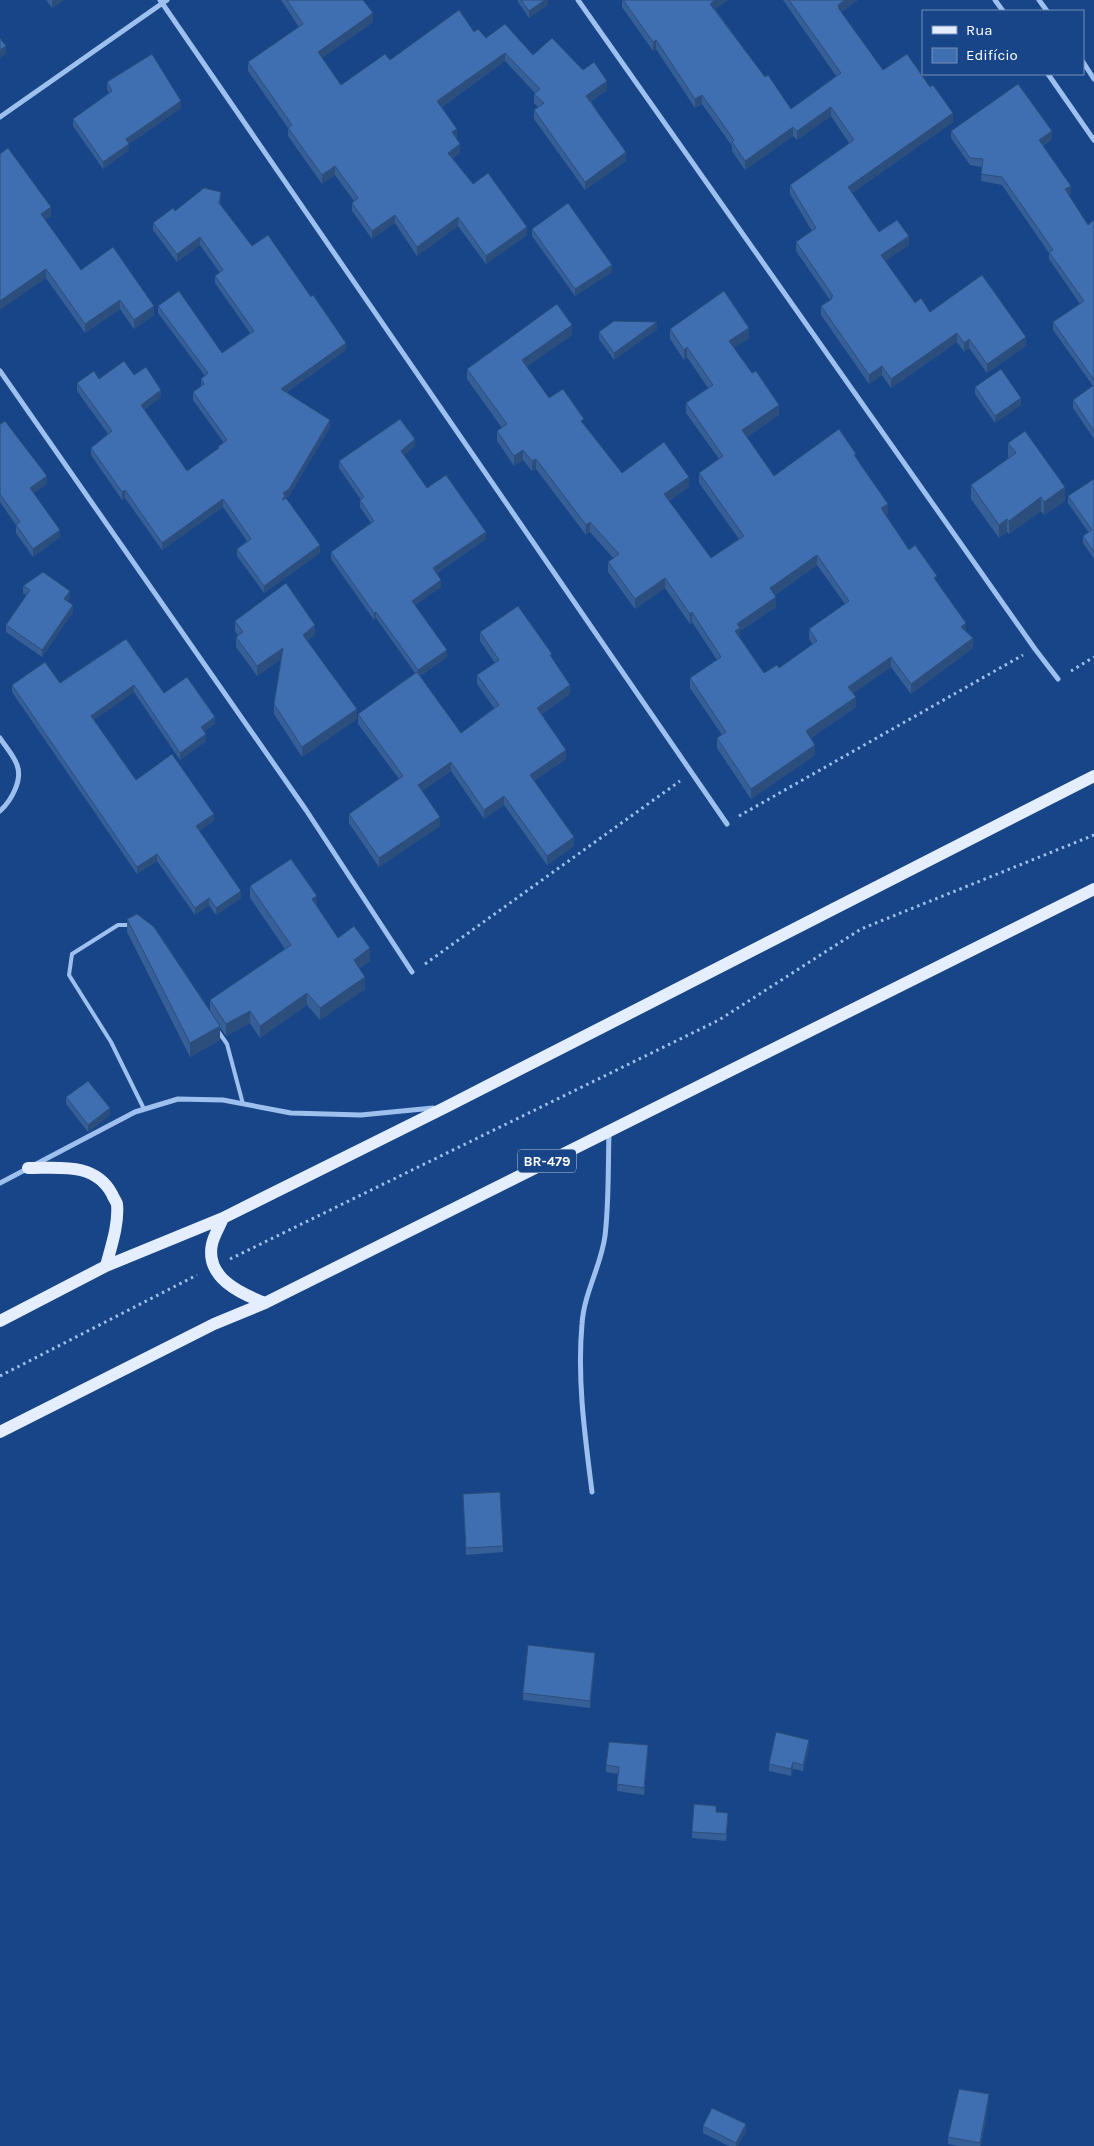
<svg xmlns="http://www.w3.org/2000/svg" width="1094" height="2146" viewBox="0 0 1094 2146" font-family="Karla,sans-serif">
<rect width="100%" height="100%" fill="#174587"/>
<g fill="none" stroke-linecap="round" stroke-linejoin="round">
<path stroke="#9dc0ee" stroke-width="3" stroke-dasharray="2.5 4" stroke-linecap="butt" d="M 1071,671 L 1094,657
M 739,816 L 1023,655
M 425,964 L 680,781
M 230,1259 L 719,1020 L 861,929 L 1094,835
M 0,1376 L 197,1275"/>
<path stroke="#9dc0ee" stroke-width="4" d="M 131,925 L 118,925 L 72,954 L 69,975 L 111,1042 L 144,1109
M 218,1031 L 227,1044 L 243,1104"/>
<path stroke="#9dc0ee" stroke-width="5" d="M 160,0 L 727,824
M 578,0 L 1035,649 L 1058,679
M 995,0 L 1003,11
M 1039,0 L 1047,11
M 1083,62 L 1094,79
M 1048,74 L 1094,140
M 0,117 L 167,0
M 0,371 L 306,810 L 412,972
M 0,738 C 5,746 14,756 17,765 C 23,780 11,801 0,811
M 0,1183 L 135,1112 L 178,1099 L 223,1100 L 291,1113 L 361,1115 L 433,1108
M 592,1492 C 585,1436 577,1380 582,1324 C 584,1293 601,1266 605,1236 C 609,1202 608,1167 609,1133"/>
<path stroke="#e4eeff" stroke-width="12" d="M 28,1168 C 59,1168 95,1162 112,1194 C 113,1197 116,1201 117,1204 C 119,1224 111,1247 106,1266
M 223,1218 C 220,1226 214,1235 212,1244 C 205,1277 239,1293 265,1303
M 0,1321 L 106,1266 L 223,1218 L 446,1107 L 1094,776
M 0,1432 L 214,1324 L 265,1303 L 1094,889"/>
</g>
<path fill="#365f98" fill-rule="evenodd" d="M 46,0 L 64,0 L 52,8 Z
M 281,0 L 363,0 L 373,22 L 322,58 L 341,85 L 390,60 L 474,32 L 486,38 L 533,55 L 583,70 L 607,90 L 591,101 L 626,161 L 585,190 L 534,119 L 534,110 L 538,107 L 534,103 L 534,94 L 535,93 L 505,61 L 442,107 L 457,137 L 456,138 L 460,153 L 452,159 L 473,184 L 527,235 L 486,264 L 458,226 L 417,256 L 395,223 L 372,239 L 352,211 L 352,203 L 354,201 L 335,175 L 322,184 L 288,136 L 288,128 L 248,71 L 248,62 L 299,27 Z
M 517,0 L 548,0 L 548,5 L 529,18 Z
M 622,0 L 728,0 L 715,9 L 765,77 L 791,109 L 836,76 L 783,0 L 858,0 L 841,12 L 883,70 L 953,122 L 852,193 L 879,232 L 909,245 L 885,261 L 915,303 L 930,312 L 1026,346 L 987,373 L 969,348 L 964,352 L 957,342 L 891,388 L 882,375 L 869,384 L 821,315 L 821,306 L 830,300 L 796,251 L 796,242 L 812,231 L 790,194 L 790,185 L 849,143 L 831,116 L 797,140 L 793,136 L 745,170 L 732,151 L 732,146 L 702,104 L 695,108 L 656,49 L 653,51 L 622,7 Z
M 107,82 L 181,108 L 129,144 L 129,150 L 103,169 L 73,126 L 73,119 L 109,93 L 107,89 Z
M 951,131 L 1052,139 L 1043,146 L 1071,194 L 1068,195 L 1088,225 L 1094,220 L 1094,439 L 1073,408 L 1073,400 L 1093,386 L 1053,330 L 1053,322 L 1080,304 L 1049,259 L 1049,253 L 1002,185 L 981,181 L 982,167 L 970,165 L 951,138 Z
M 0,154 L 51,216 L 45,220 L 81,270 L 154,315 L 134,329 L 120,309 L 85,333 L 46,278 Z
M 221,199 L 220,204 L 252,246 L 346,350 L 287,392 L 330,427 L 289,496 L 286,498 L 320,553 L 264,593 L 237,556 L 237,549 L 247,541 L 223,507 L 162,550 L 125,498 L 122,500 L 91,455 L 91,448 L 108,434 L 77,391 L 77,383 L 99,379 L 134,375 L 161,397 L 144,410 L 187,471 L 218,449 L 218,447 L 224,443 L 193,400 L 193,392 L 201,387 L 201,379 L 205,376 L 158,313 L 158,306 L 222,353 L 250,333 L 215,283 L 215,276 L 220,273 L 200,245 L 177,262 L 153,230 L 153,223 L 175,211 Z
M 532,229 L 612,272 L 575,296 L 532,236 Z
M 657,329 L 614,360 L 599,339 L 599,332 Z
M 670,329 L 749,338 L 734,348 L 779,415 L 747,437 L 774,476 L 856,459 L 888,514 L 885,515 L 909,550 L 937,582 L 966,632 L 973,648 L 911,694 L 891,667 L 853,693 L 856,707 L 811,738 L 815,755 L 751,799 L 717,748 L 717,738 L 722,735 L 690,688 L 690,678 L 717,660 L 692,622 L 690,624 L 665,588 L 635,609 L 608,572 L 608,562 L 613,558 L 590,532 L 586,535 L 536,469 L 532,471 L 523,460 L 514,466 L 497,441 L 497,431 L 502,428 L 467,379 L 467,369 L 572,335 L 526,367 L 549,398 L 584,424 L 622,473 L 689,487 L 669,501 L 711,558 L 739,539 L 699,483 L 699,473 L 719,459 L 686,413 L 686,403 L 708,388 L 687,357 L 684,360 L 670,339 ZM 817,565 L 845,604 L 809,629 L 809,639 L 813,645 L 779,668 L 764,673 L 740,638 L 740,631 L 776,607 L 775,595 Z
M 975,387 L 1021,405 L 995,423 L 975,394 Z
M 0,423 L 47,484 L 33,493 L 60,537 L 33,557 L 16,533 L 16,525 L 0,502 Z
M 1008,443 L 1065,501 L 1044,515 L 1041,511 L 1009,534 L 1007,532 L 999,538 L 971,499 L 971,485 L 1009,458 L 1008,457 Z
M 415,446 L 404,455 L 427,488 L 486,539 L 437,573 L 441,587 L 415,605 L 447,657 L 420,676 L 461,733 L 494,708 L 477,684 L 477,675 L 495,663 L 480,641 L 480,632 L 552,658 L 570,694 L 542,714 L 566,759 L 534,781 L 574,846 L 547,865 L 504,805 L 484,819 L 451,771 L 422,791 L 440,826 L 379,867 L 349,823 L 349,814 L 399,779 L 358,724 L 358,714 L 415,673 L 376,618 L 374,620 L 331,559 L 331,552 L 371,523 L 360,507 L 360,500 L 361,500 L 339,468 L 339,461 Z
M 1094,479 L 1094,559 L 1083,543 L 1083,536 L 1089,533 L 1068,503 L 1068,496 Z
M 23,586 L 70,598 L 67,601 L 73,612 L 42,657 L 6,632 L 6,625 L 26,595 L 23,593 Z
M 235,621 L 315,635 L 307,641 L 357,719 L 302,757 L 274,714 L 274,704 L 281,659 L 257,676 L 236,647 L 236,637 L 238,636 L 235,631 Z
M 126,639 L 164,693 L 215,724 L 204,731 L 206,741 L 180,760 L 134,692 L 94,720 L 136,780 L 214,821 L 199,831 L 241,898 L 216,915 L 209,905 L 195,915 L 157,861 L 137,874 L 12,692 L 12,685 L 60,683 Z
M 250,886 L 317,907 L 338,938 L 370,961 L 360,968 L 365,989 L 320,1020 L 307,1005 L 260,1038 L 250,1023 L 226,1036 L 210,1012 L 210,1000 L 285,949 L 250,898 Z
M 127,919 L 220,1040 L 190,1057 L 127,932 Z
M 66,1097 L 110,1115 L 88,1132 L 66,1104 Z
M 463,1494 L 503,1546 L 503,1552 L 466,1555 Z
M 595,1660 L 590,1708 L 523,1700 L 523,1693 Z
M 809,1747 L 803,1771 L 793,1769 L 791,1776 L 769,1771 L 769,1764 Z
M 648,1752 L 644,1795 L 617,1791 L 618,1774 L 606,1772 L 606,1765 Z
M 716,1812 L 728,1820 L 726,1841 L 692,1838 L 692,1832 Z
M 989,2100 L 981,2146 L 958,2146 L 948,2144 L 948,2137 Z
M 703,2126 L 746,2131 L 738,2146 L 729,2146 L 703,2133 Z"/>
<path fill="#2c4e7c" d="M 52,0 L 64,0 L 52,8 Z
M 545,0 L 548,0 L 548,5 L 529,18 L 529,11 Z
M 715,0 L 728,0 L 710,13 L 710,4 Z
M 845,0 L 858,0 L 838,14 L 838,5 Z
M 373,13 L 373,22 L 318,61 L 318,52 Z
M 656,40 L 656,49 L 653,51 L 653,42 Z
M 6,46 L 6,54 L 0,58 L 0,50 Z
M 505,53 L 505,61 L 437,110 L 437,101 Z
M 607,81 L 607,90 L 586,104 L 586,96 Z
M 702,95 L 702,104 L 695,108 L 695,99 Z
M 181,101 L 181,108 L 129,144 L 129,150 L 103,169 L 103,162 L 126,139 Z
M 831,107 L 831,116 L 797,140 L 797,131 Z
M 953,113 L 953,122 L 848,196 L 848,187 Z
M 793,127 L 793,136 L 745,170 L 745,161 Z
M 457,129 L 457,137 L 452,141 L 452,132 Z
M 1052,131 L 1052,139 L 1039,148 L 1039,140 Z
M 460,144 L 460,153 L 448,162 L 448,153 Z
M 626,152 L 626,161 L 585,190 L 585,182 Z
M 335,166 L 335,175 L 322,184 L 322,175 Z
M 1071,186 L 1071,194 L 1065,197 L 1065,189 Z
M 221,192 L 221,199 L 219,210 L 219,203 Z
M 51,207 L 51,216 L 41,223 L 41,214 Z
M 395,215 L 395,223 L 372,239 L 372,231 Z
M 458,217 L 458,226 L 417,256 L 417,247 Z
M 527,227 L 527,235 L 486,264 L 486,256 Z
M 909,236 L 909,245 L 881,264 L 881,255 Z
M 200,237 L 200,245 L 177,262 L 177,254 Z
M 612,265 L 612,272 L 575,296 L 575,289 Z
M 46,269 L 46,278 L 0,310 L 0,301 Z
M 120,300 L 120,309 L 85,333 L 85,324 Z
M 154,306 L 154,315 L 134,329 L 134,320 Z
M 657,322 L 657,329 L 614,360 L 614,353 Z
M 572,325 L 572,335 L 522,370 L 522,360 Z
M 749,328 L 749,338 L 729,351 L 729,341 Z
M 957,333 L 957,342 L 891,388 L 891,379 Z
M 1026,337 L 1026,346 L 987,373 L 987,364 Z
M 969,339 L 969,348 L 964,352 L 964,343 Z
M 346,343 L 346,350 L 281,396 L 281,389 Z
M 687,347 L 687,357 L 684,360 L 684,350 Z
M 882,366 L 882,375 L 869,384 L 869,375 Z
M 161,390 L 161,397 L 141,412 L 141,405 Z
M 1021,398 L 1021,405 L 995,423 L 995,416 Z
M 779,405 L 779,415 L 742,440 L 742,430 Z
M 330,420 L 330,427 L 289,496 L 285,499 L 282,508 L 283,493 Z
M 415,439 L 415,446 L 401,458 L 401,451 Z
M 523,450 L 523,460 L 514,466 L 514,456 Z
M 536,459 L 536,469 L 532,471 L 532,461 Z
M 47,476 L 47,484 L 30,496 L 30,488 Z
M 689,477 L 689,487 L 664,504 L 664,494 Z
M 1065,487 L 1065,501 L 1044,515 L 1044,502 Z
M 125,490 L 125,498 L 122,500 L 122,492 Z
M 1041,497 L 1041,511 L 1009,534 L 1009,521 Z
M 223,499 L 223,507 L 162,550 L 162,543 Z
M 888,504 L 888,514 L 881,518 L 881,508 Z
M 1007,519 L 1007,532 L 999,538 L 999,525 Z
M 590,522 L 590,532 L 586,535 L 586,525 Z
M 60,530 L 60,537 L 33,557 L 33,549 Z
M 486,532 L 486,539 L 433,575 L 433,568 Z
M 320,545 L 320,553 L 264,593 L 264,586 Z
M 817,555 L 817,565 L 770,598 L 770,588 Z
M 665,578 L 665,588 L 635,609 L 635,599 Z
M 441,580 L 441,587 L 412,607 L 412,601 Z
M 70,591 L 70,598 L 64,606 L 64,599 Z
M 776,597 L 776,607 L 740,631 L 740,638 L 735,631 L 737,624 Z
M 73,605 L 73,612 L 42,657 L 42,650 Z
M 376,612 L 376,618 L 374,620 L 374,613 Z
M 692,612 L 692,622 L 690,624 L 690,614 Z
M 966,623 L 966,633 L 961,627 Z
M 315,625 L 315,635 L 303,644 L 303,635 Z
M 973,638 L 973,648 L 911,694 L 911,684 Z
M 283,648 L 283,658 L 257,676 L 257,666 Z
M 447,650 L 447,657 L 418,677 L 418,670 Z
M 891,657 L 891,667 L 848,697 L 848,687 Z
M 134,685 L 134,692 L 91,722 L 91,716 Z
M 570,685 L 570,694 L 537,717 L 537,708 Z
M 856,697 L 856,707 L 806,741 L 806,731 Z
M 357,709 L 357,719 L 302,757 L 302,747 Z
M 215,717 L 215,724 L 201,734 L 201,727 Z
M 206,734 L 206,741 L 180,760 L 180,753 Z
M 815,745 L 815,755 L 751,799 L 751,789 Z
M 566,750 L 566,759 L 530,784 L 530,775 Z
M 451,762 L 451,771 L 418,794 L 418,785 Z
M 504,796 L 504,805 L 484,819 L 484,810 Z
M 214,814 L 214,821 L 196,833 L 196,826 Z
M 440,817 L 440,826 L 379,867 L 379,858 Z
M 574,837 L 574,846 L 547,865 L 547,856 Z
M 157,854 L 157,861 L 137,874 L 137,867 Z
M 241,891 L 241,898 L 216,915 L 216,908 Z
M 317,896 L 317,908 L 312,899 Z
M 209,898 L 209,905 L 195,915 L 195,908 Z
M 370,948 L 370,961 L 354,972 L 354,960 Z
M 365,977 L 365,989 L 320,1020 L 320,1008 Z
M 307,993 L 307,1005 L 260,1038 L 260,1026 Z
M 250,1011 L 250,1023 L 226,1036 L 226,1024 Z
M 220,1026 L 220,1040 L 190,1057 L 190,1043 Z
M 110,1108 L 110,1115 L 88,1132 L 88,1125 Z
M 595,1653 L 595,1660 L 590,1708 L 590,1701 Z
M 809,1740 L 809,1747 L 803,1771 L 803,1765 Z
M 648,1745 L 648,1752 L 644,1795 L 644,1788 Z
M 793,1762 L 793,1769 L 791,1776 L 791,1769 Z
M 989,2094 L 989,2100 L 981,2146 L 980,2146 Z
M 746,2124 L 746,2131 L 738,2146 L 736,2146 L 736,2143 Z"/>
<path fill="#3f6fb1" stroke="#2c4e7c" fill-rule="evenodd" d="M 287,0 L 363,0 L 373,13 L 318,52 L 341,85 L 385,54 L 390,60 L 459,10 L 474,32 L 478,29 L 486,38 L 505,24 L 533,55 L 552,38 L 583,70 L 594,62 L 607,81 L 586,96 L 626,152 L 585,182 L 534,110 L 544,103 L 534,94 L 540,89 L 505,53 L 437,101 L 457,129 L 452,132 L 460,144 L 448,153 L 473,184 L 488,173 L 527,227 L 486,256 L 458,217 L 417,247 L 395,215 L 372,231 L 352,203 L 358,198 L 335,166 L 322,175 L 288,128 L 292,125 L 248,62 L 303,24 Z
M 521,0 L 545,0 L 529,11 Z
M 623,0 L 715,0 L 710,4 L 765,77 L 768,75 L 791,109 L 841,73 L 789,0 L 845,0 L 838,5 L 839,9 L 883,70 L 907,54 L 930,87 L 933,85 L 953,113 L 848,187 L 879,232 L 897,220 L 909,236 L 881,255 L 915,303 L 921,298 L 930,312 L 982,275 L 1026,337 L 987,364 L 969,339 L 964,343 L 957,333 L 891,379 L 882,366 L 869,375 L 821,306 L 832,299 L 831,297 L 833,296 L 796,242 L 816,228 L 790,185 L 854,140 L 831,107 L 797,131 L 793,127 L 745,161 L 732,142 L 734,140 L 702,95 L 695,99 L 656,40 L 653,42 Z
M 0,38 L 6,46 L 0,50 Z
M 152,54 L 181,101 L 126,139 L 129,144 L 103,162 L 73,119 L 112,91 L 107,82 Z
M 1018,84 L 1052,131 L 1039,140 L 1071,186 L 1065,189 L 1088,225 L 1094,220 L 1094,380 L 1053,322 L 1084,301 L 1049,252 L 1053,250 L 1002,177 L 981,174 L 983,159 L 970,158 L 951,131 Z
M 8,148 L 51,207 L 41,214 L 81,270 L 113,247 L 154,306 L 134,320 L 120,300 L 85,324 L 46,269 L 0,301 L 0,154 Z
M 204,188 L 221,192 L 219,203 L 252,246 L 268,235 L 311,297 L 313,295 L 346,343 L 281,389 L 330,420 L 289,489 L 283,493 L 285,496 L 282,500 L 286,498 L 320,545 L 264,586 L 237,549 L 251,539 L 223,499 L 162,543 L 125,490 L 122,492 L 91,448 L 112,431 L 77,383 L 94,371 L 99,379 L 124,361 L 134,375 L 146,367 L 161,390 L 141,405 L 187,471 L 219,448 L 218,447 L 227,440 L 193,392 L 204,384 L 201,379 L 208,373 L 158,306 L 179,291 L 222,353 L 254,331 L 215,276 L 223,270 L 200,237 L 177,254 L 153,223 L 173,208 L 175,211 Z
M 568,203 L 612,265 L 575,289 L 532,229 Z
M 724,291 L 749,328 L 729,341 L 752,373 L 756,371 L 779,405 L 742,430 L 774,476 L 839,429 L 856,454 L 854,455 L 888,504 L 881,508 L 909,550 L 915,545 L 937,576 L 934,578 L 966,623 L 961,627 L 973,638 L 911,684 L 891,657 L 848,687 L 856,697 L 806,731 L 815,745 L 751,789 L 717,738 L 726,732 L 690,678 L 721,657 L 692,612 L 690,614 L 665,578 L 635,599 L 608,562 L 619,554 L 590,522 L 586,525 L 536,459 L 532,461 L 523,450 L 514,456 L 497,431 L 507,424 L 467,369 L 557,304 L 572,325 L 522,360 L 549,398 L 563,389 L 584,419 L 581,421 L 622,473 L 664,442 L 689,477 L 664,494 L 711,558 L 744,536 L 699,473 L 723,456 L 686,403 L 713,385 L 687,347 L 684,350 L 670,329 ZM 817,555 L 849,601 L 809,629 L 817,641 L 779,668 L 777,665 L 764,673 L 735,631 L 740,628 L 737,624 L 776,597 L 770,588 Z
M 614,321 L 657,322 L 614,353 L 599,332 Z
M 1001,369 L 1021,398 L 995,416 L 975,387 Z
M 1094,385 L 1094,431 L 1073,400 Z
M 400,419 L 415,439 L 401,451 L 427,488 L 446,475 L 486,532 L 433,568 L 441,580 L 412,601 L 447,650 L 418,670 L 376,612 L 374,613 L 331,552 L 374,521 L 360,500 L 364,497 L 339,461 Z
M 5,421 L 47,476 L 30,488 L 60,530 L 33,549 L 16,525 L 20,522 L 0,494 L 0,423 L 1,424 Z
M 1025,431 L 1065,487 L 1044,502 L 1041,497 L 1009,521 L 1007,519 L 999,525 L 971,485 L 1016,453 L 1008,443 Z
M 1094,479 L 1094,552 L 1083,536 L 1092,530 L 1068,496 Z
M 43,572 L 70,591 L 64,599 L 73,605 L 42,650 L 6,625 L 30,590 L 23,586 Z
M 286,583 L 315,625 L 303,635 L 357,709 L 302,747 L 274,704 L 283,648 L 257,666 L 236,637 L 243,632 L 235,621 Z
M 518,606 L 552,654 L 550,655 L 570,685 L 537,708 L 566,750 L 530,775 L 574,837 L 547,856 L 504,796 L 484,810 L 451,762 L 418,785 L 440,817 L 379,858 L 349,814 L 403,776 L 358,714 L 417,672 L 461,733 L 499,705 L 477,675 L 499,660 L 480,632 Z
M 126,639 L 164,693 L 187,677 L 215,717 L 201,727 L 206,734 L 180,753 L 134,685 L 91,716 L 136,780 L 172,754 L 214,814 L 196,826 L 241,891 L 216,908 L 209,898 L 195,908 L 157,854 L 137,867 L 12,685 L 45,662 L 60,683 Z
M 291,859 L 317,896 L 312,899 L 338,938 L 354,926 L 370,948 L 354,960 L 365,977 L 320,1008 L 307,993 L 260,1026 L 250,1011 L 226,1024 L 210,1000 L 291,945 L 250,886 Z
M 137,914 L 154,927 L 220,1026 L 190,1043 L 127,919 Z
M 88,1081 L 110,1108 L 88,1125 L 66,1097 Z
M 500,1492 L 503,1546 L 466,1548 L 463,1494 Z
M 528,1645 L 595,1653 L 590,1701 L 523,1693 Z
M 776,1732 L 809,1740 L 803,1765 L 793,1762 L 791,1769 L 769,1764 Z
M 609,1742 L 648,1745 L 644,1788 L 617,1784 L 619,1767 L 606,1765 Z
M 694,1804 L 716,1806 L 716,1812 L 728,1813 L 726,1834 L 692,1832 Z
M 959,2089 L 989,2094 L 980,2143 L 948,2137 Z
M 712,2108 L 746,2124 L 736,2143 L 703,2126 Z"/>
<g text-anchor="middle" stroke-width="4.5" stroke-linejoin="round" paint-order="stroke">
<rect fill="#174587" stroke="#b9c7db" stroke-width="1" x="518" y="1149.5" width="58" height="23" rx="4"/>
<g font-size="14" font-weight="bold" fill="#fff">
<text x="547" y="1166">BR-479</text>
</g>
</g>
<rect x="922" y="10" width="162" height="65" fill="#174587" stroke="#748fb7"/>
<rect x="932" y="26" width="25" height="8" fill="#e4eeff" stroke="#748fb7"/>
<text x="966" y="35" font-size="15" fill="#ffffff">Rua</text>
<rect x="932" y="48" width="25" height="15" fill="#3f6fb1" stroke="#748fb7"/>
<text x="966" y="60" font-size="15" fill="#ffffff">Edifício</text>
</svg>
